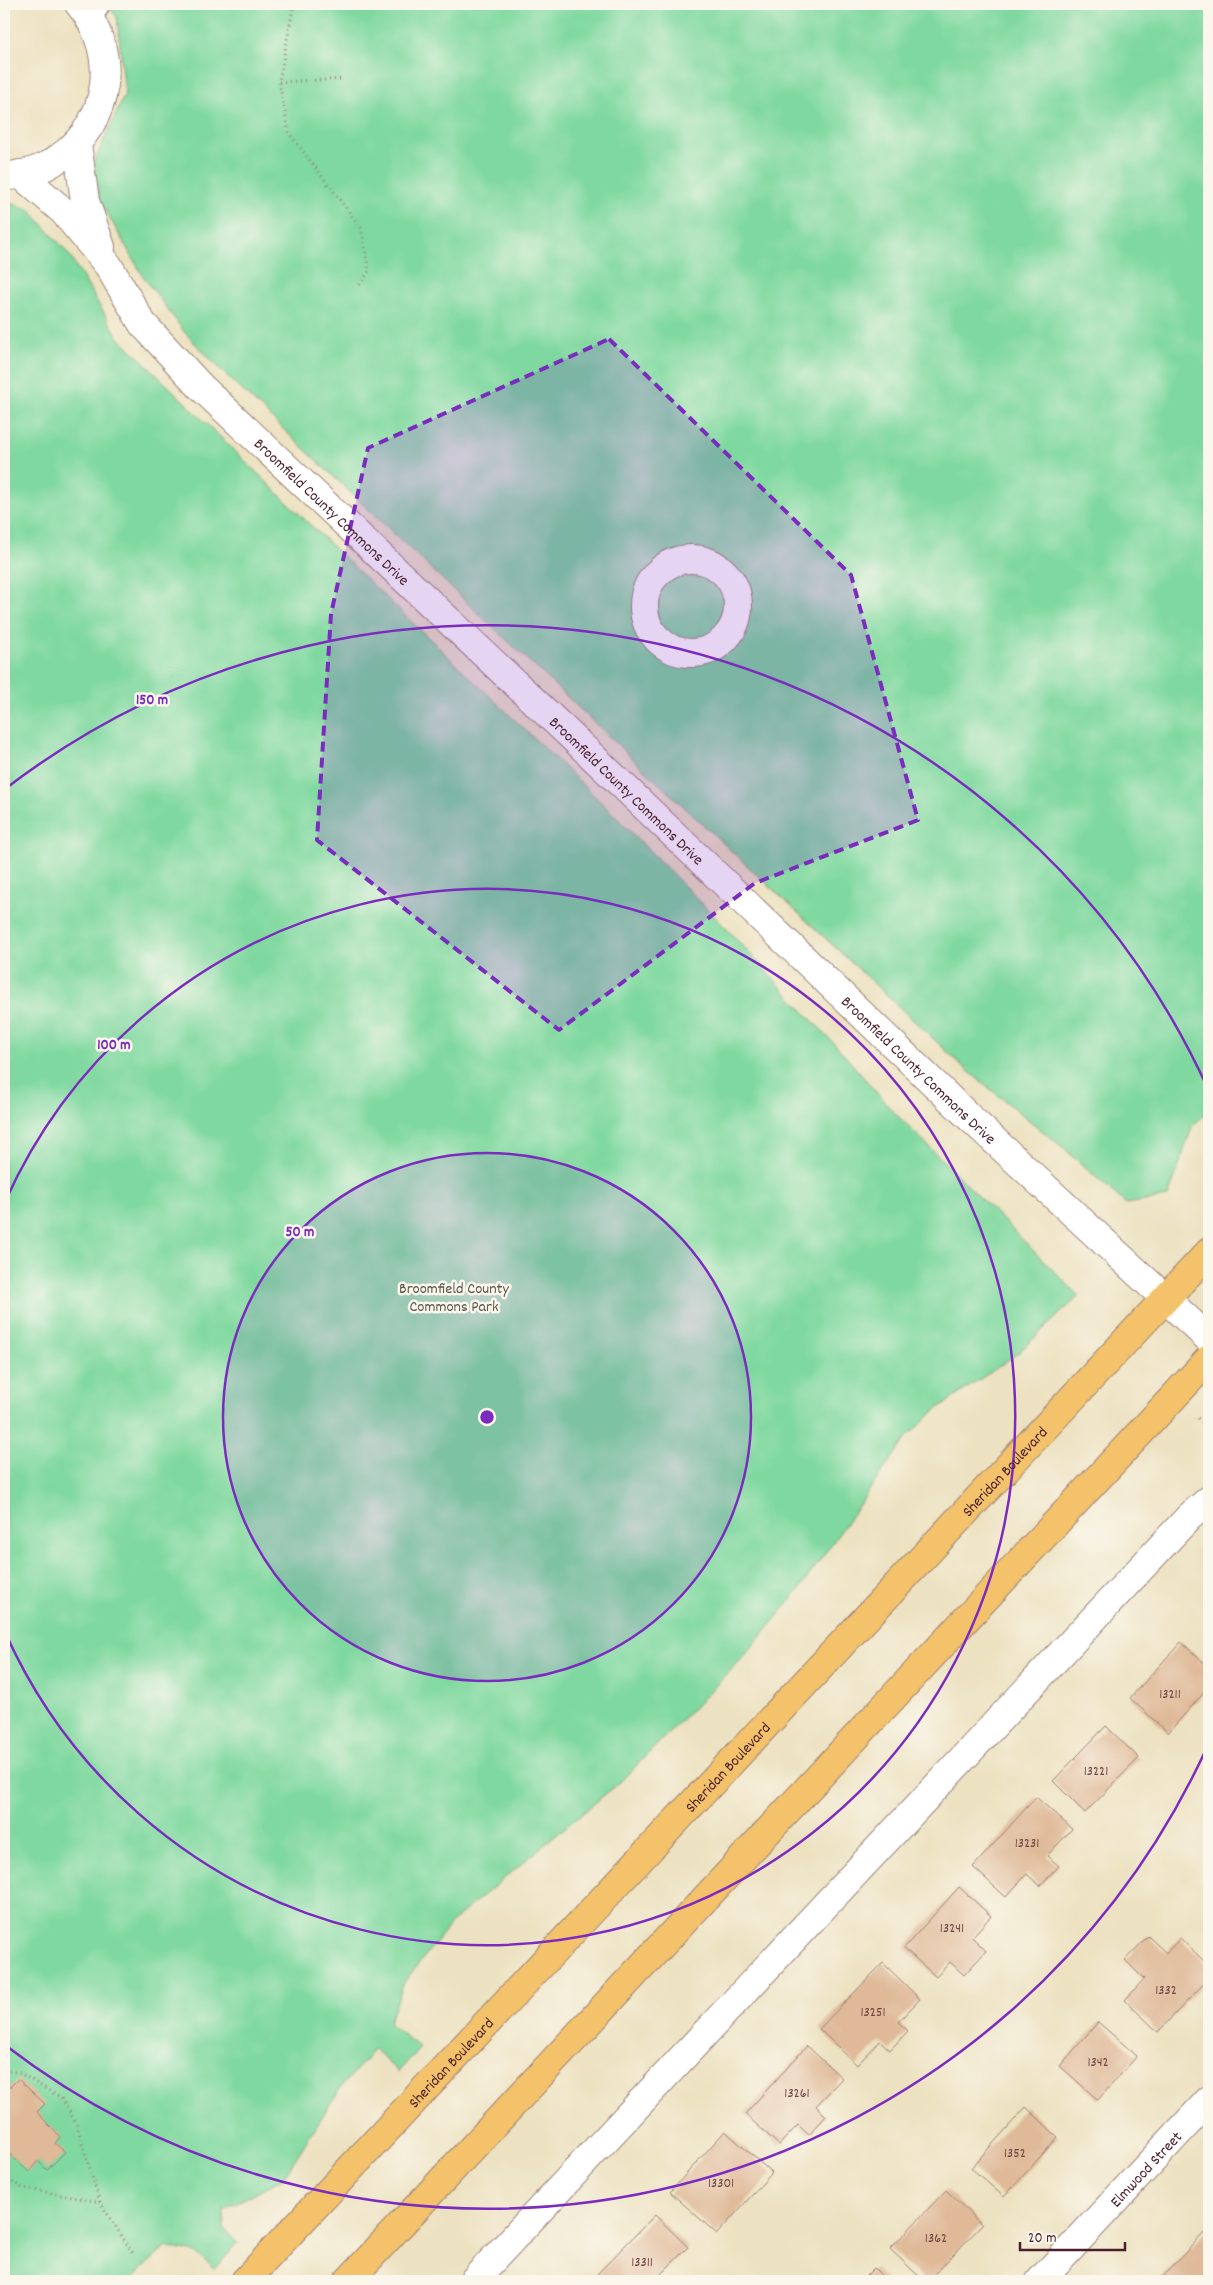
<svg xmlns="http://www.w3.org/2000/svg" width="1213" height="2285" viewBox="0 0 1213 2285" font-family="Dekko,sans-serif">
<rect width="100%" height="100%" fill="#fbf7ec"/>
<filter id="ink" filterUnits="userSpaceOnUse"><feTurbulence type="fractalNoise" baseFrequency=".02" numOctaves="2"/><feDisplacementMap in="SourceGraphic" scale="10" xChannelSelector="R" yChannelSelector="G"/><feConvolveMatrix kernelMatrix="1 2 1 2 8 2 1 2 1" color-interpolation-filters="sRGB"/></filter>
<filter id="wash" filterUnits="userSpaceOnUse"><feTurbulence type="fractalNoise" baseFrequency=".0096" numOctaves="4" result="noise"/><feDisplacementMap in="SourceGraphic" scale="20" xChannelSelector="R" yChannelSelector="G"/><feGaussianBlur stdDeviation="1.12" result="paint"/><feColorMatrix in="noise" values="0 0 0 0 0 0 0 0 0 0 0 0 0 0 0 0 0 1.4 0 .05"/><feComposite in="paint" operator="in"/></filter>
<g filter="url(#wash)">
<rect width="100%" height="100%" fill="#ece1c0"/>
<path fill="#7ed89f" stroke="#647c65" d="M 107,4 L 1209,4 L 1209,1110 L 1192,1127 L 1168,1197 L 1126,1204 L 1060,1145 L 968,1071 L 652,777 L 227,376 L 185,333 L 143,276 L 100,201 L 93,164 L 125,94 L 117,17 Z
M 4,201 L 29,209 L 68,253 L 119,338 L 334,548 L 606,807 L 723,925 L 840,1050 L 889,1107 L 1079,1296 L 1018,1353 L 933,1412 L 907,1437 L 799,1590 L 742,1659 L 620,1782 L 454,1920 L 404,1982 L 389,2023 L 420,2048 L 398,2072 L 374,2049 L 339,2090 L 283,2178 L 224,2209 L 224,2228 L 238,2243 L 215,2269 L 196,2253 L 167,2247 L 142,2268 L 131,2281 L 4,2281 Z"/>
<g id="blocks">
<path fill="#dfb998" d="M 1181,1642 L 1209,1667 L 1209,1687 L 1168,1733 L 1130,1698 Z
M 1106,1726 L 1139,1758 L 1085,1813 L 1053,1781 Z
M 1036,1797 L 1072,1829 L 1047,1856 L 1059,1866 L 1040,1886 L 1027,1874 L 1006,1897 L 973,1867 Z
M 959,1887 L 991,1916 L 972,1937 L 986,1951 L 964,1975 L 950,1962 L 936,1977 L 904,1948 Z
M 1148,1936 L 1166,1953 L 1180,1938 L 1209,1966 L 1209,1978 L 1158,2032 L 1125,2000 L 1144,1979 L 1125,1960 Z
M 883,1963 L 920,1999 L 898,2022 L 908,2031 L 890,2050 L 880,2041 L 857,2065 L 819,2029 Z
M 1098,2022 L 1137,2056 L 1098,2100 L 1060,2066 Z
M 807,2046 L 842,2078 L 816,2106 L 826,2116 L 809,2135 L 798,2125 L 779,2145 L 745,2114 Z
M 18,2079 L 45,2104 L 37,2112 L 60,2137 L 55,2143 L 65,2152 L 47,2170 L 38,2161 L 29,2172 L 5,2150 L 4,2151 L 4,2084 L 10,2087 Z
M 1026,2107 L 1058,2137 L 1004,2197 L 971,2168 Z
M 725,2131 L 772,2173 L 717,2234 L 670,2192 Z
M 946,2190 L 982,2225 L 928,2281 L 924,2281 L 890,2249 Z
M 655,2215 L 688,2247 L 654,2281 L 603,2281 L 596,2275 Z
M 1209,2228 L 1209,2281 L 1158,2281 Z
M 874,2268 L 887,2281 L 861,2281 Z"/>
</g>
</g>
<g filter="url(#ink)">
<use href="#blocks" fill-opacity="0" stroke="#9b8076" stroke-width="1"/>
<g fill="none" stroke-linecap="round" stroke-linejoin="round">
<defs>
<path id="service" d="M 92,23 L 102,4"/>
<g id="minor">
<path d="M 77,144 L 85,201 L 101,247"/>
<path id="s1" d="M 20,174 L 64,212 L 108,265 L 142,323 L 200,386 L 571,736 L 969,1117 L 1209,1339"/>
<path d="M 5,176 C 24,176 44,169 59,158 C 111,122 120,52 79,4"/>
<circle cx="691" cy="606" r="47"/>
<path d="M 473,2281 L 1189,1517 L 1209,1500"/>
<path id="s2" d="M 1040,2281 L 1209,2100"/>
</g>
<g id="primary">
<path id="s3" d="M 245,2281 L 1209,1252"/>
<path d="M 348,2281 L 1209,1359"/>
</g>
</defs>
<use href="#service" stroke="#9b8076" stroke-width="19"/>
<use href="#minor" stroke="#9b8076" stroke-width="30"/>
<use href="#primary" stroke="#9b8076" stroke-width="30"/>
<path stroke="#9b8076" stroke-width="3" stroke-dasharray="1 4" stroke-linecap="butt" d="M 294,4 L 279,82 L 289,133 L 361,228 L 369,271 L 358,287
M 279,82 L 344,79
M 1198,1418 L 1209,1428
M 4,2070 L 20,2073 L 61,2098 L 76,2123 L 100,2202 L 134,2255
M 4,2177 L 23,2188 L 100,2202"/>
<use href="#service" stroke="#fff" stroke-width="16"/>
<use href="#minor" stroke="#fff" stroke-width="28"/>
<use href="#primary" stroke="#f3c26a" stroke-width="28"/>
</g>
</g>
<path fill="#7b2cbf" fill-opacity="0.2" stroke="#7b2cbf" stroke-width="4" stroke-dasharray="10 6" stroke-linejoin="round" d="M 609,339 L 851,575 L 918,820 L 755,883 L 559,1030 L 317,840 L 331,614 L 368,448 Z"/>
<circle cx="487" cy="1417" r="264" fill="#7b2cbf" fill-opacity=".12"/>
<g fill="none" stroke="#7b2cbf" stroke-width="2.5">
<circle cx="487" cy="1417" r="264"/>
<path d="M5 1202A528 528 0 1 1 5 1632"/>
<path d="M1208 1745A792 792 0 0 1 5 2045M5 789A792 792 0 0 1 1208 1089"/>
</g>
<g text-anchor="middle" stroke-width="5" stroke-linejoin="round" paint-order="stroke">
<g font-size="14" fill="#6f4646">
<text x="1170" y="1698">13211</text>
<text x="1096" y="1775">13221</text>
<text x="1027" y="1847">13231</text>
<text x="952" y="1932">13241</text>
<text x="1166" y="1994">1332</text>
<text x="873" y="2016">13251</text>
<text x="1098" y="2066">1342</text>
<text x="797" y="2097">13261</text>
<text x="1015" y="2157">1352</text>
<text x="721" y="2187">13301</text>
<text x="936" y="2242">1362</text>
<text x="642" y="2266">13311</text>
</g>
<g font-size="16" fill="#4a1f2b" stroke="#fbf7ec">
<text dy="6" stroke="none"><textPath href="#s1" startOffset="462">Broomfield County Commons Drive</textPath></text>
<text dy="6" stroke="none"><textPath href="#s1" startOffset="868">Broomfield County Commons Drive</textPath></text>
<text dy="6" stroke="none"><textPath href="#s1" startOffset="1272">Broomfield County Commons Drive</textPath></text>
<text dy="6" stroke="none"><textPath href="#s3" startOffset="1110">Sheridan Boulevard</textPath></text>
<text dy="6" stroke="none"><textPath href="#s3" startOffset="705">Sheridan Boulevard</textPath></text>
<text dy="6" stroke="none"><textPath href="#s3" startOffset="300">Sheridan Boulevard</textPath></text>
<text dy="6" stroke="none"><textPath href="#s2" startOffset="154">Elmwood Street</textPath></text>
</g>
<g font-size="16" fill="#5a564e" stroke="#fbf7ec">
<text x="454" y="1293">Broomfield County<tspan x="454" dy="18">Commons Park</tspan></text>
</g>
</g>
<circle cx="487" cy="1417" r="8" fill="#7b2cbf" stroke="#fbf7ec" stroke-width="2.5"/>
<g font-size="15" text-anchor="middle" font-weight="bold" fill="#7b2cbf" stroke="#fbf7ec" stroke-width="5" stroke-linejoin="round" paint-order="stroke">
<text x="152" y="704">150 m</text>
<text x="114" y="1049">100 m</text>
<text x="300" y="1236">50 m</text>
</g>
<rect width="1213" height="2285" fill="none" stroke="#fbf7ec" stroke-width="20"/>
<path d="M1020 2242v8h105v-8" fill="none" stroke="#4a1f2b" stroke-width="2.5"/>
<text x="1028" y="2242" font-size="15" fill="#4a1f2b" stroke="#fbf7ec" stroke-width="4" paint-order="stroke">20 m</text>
</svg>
